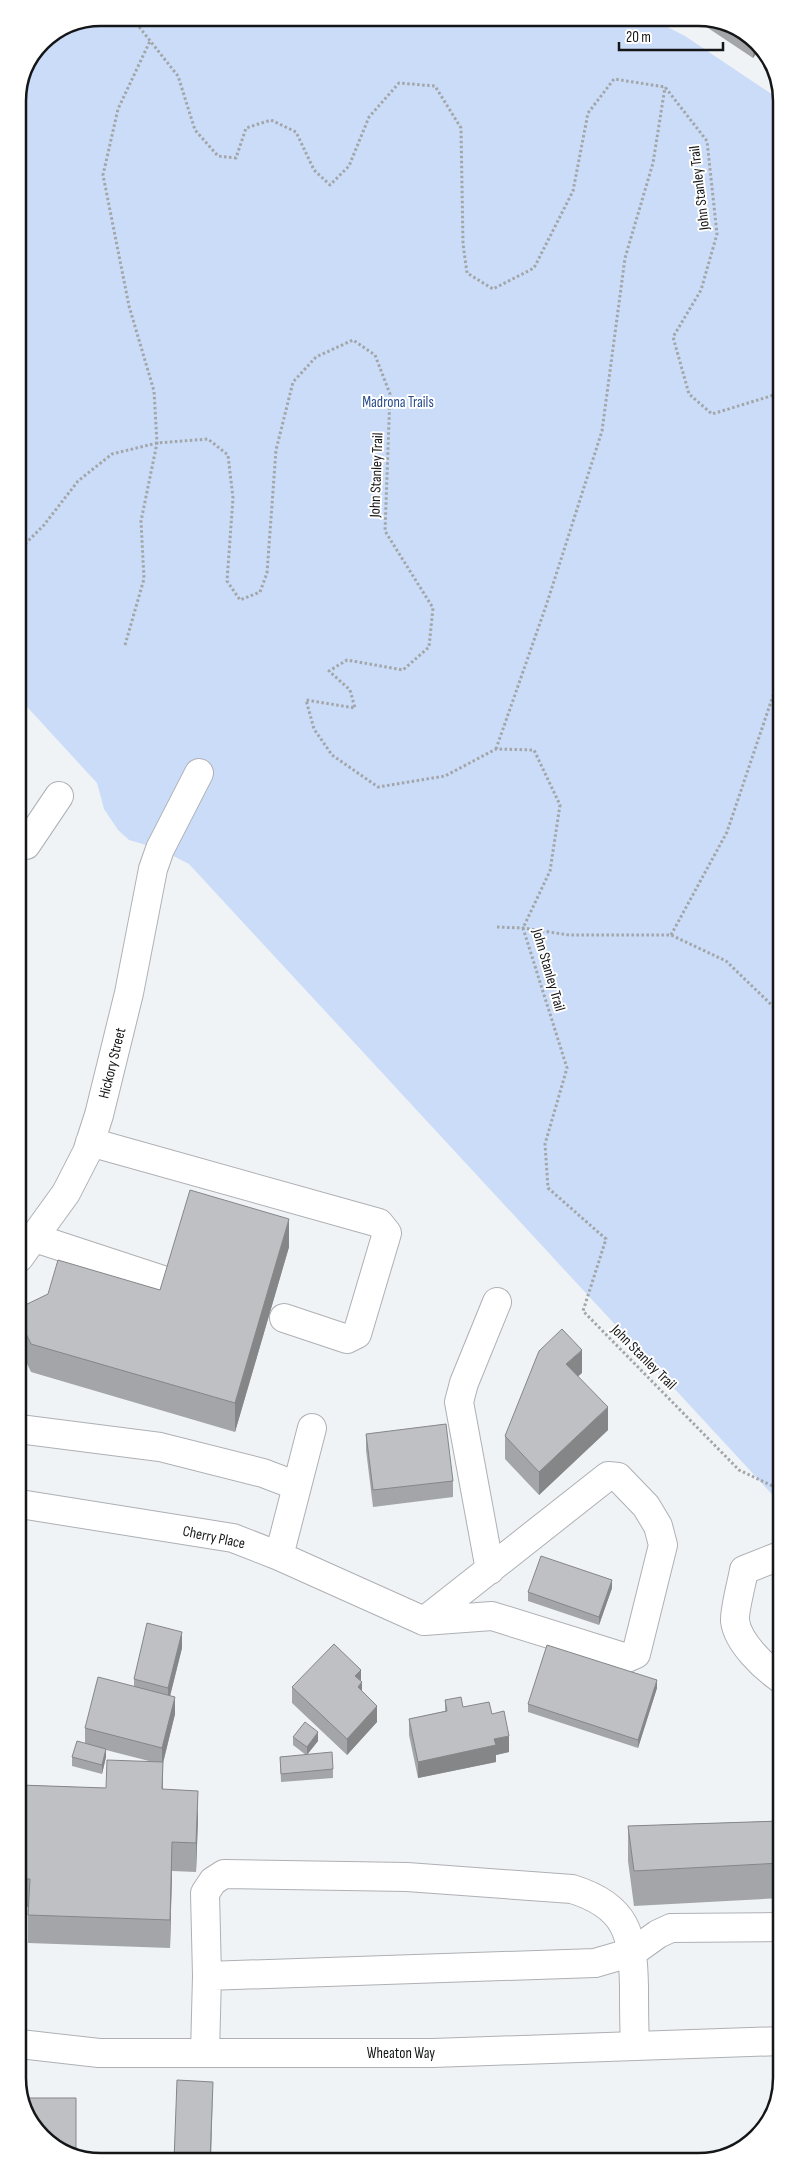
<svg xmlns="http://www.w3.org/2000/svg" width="799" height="2179" viewBox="0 0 799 2179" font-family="'Sofia Sans Condensed',sans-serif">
<rect width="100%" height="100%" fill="#f0f3f6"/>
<path fill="#cbdcf8" d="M 650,18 L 685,36 L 779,99 L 781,1504 L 189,864 L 160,849 L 129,840 L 118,830 L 104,809 L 97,783 L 18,697 L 18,96 L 42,42 L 69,24 Z"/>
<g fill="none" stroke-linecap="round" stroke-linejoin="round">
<defs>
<path id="minor" d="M 19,846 L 26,845 L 59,796
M 90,1142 L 379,1223 L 387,1233 L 357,1334 L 347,1339 L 284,1318
M 35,1238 L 178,1285
M 19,1258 L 66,1193 L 87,1152 L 99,1115 L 129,993 L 153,869 L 160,849 L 199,773
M 19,1429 L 160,1447 L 263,1473 L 297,1486
M 20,1504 L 233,1538 L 279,1556 L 424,1621 L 492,1616 L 627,1658 L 636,1654 L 663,1545 L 658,1526 L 646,1506 L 618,1477 L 608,1476 L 424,1621
M 279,1556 L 312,1428
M 781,1561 L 777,1557 L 744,1570 C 742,1582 734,1611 735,1621 C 738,1643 764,1667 781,1679
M 490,1570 L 459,1402 L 464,1383 L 497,1302
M 207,1976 L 205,1893 L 213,1881 L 224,1874 L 407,1877 L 572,1889 C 627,1906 633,1934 634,1987 C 634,2006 634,2025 635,2045
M 205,2053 L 207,1976 L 595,1963 L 633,1952 L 658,1934 L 671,1928 L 781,1927"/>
<path id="major" d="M 20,2044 L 99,2053 L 433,2053 L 781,2041"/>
</defs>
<use href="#minor" stroke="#aeb0b4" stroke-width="30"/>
<use href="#major" stroke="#aeb0b4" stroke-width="30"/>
<path stroke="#a3a6a8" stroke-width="3" stroke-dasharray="2.5 2.5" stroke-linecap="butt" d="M 136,23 L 178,76 L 195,130 L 218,156 L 236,158 L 246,128 L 271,120 L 296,132 L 314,170 L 330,185 L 349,166 L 369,117 L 399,83 L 435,86 L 461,128 L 463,244 L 467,273 L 493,289 L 534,268 L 573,191 L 588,113 L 614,79 L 665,87 L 707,141 L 717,234 L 701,290 L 673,337 L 689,394 L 712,414 L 771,396 L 779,391
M 18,551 L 44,525 L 78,481 L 112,454 L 157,443 L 208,439 L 228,455 L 233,498 L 227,581 L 240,600 L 260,592 L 267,573 L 276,450 L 293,382 L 316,357 L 353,340 L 375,355 L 390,394 L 385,531 L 433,608 L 429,647 L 403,670 L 347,660 L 329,671 L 350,690 L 355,708 L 306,700 L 314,729 L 332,755 L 378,787 L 445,776 L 496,749 L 534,750 L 560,805 L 550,871 L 523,928 L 567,1068 L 545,1144 L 548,1188 L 606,1239 L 583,1311 L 739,1470 L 781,1490
M 125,645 L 144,579 L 141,521 L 157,443 L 154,391 L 129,306 L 103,175 L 118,109 L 150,41
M 496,749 L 547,603 L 602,431 L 625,258 L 653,163 L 665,87
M 497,927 L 523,928 L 569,935 L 671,935 L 726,961 L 780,1013
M 671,935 L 727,832 L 779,678"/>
<use href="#minor" stroke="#fff" stroke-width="28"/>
<use href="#major" stroke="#fff" stroke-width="28"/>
</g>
<path fill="#a3a5a8" d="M 693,18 L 704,18 L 749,35 L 759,50 L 753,58 Z
M 289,1247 L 235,1432 L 31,1372 L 19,1347 L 19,1308 L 160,1290 Z
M 582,1373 L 578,1376 L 608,1430 L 539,1495 L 505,1459 L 505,1436 Z
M 366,1434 L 453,1481 L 453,1497 L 373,1507 L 366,1450 Z
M 612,1588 L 599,1625 L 528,1601 L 528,1592 Z
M 182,1648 L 170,1696 L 175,1714 L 163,1763 L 163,1789 L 198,1819 L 196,1872 L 172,1871 L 170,1948 L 28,1943 L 28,1907 L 20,1907 L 20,1785 L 106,1788 L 149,1761 L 106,1750 L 106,1757 L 102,1774 L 72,1766 L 72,1757 L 85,1743 L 85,1728 L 134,1686 L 134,1679 Z
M 361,1681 L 362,1692 L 377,1722 L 347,1755 L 292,1703 L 292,1687 Z
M 657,1688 L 638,1748 L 528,1712 L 528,1704 Z
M 445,1700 L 463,1707 L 492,1714 L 509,1752 L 496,1755 L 496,1762 L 418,1778 L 409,1735 L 409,1719 L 445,1711 Z
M 293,1737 L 318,1741 L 307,1754 L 333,1769 L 333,1778 L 281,1782 L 280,1757 L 306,1755 L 293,1745 Z
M 781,1821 L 781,1898 L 634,1906 L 628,1861 L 628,1826 Z"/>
<path fill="#858688" d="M 754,42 L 759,50 L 753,58 Z
M 289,1219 L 289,1247 L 235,1432 L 235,1403 Z
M 582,1350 L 582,1373 L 566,1387 L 566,1364 Z
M 608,1407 L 608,1430 L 539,1495 L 539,1472 Z
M 612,1580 L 612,1588 L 599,1625 L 599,1617 Z
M 182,1632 L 182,1648 L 168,1704 L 168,1688 Z
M 361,1670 L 361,1684 L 362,1682 L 362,1699 L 358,1704 L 355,1676 Z
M 657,1680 L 657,1688 L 638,1748 L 638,1740 Z
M 175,1697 L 175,1714 L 163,1763 L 162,1817 L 162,1748 Z
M 377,1706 L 377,1722 L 347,1755 L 347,1739 Z
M 318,1732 L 318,1741 L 307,1755 L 307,1747 Z
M 509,1736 L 509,1752 L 496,1755 L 496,1762 L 418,1778 L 418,1762 L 494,1739 Z
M 106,1749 L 106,1757 L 102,1774 L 102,1765 Z
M 198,1791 L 198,1819 L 196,1872 L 196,1843 Z
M 172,1842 L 172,1871 L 170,1948 L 170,1920 Z
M 213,2082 L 211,2161 L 210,2161 Z"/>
<path fill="#bec0c3" stroke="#858688" d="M 735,30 L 749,35 L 754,42 L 753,42 Z
M 190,1190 L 289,1219 L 235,1403 L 31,1344 L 19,1319 L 19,1308 L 48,1294 L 58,1260 L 160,1290 Z
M 562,1329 L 582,1350 L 566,1364 L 608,1407 L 539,1472 L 505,1436 L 539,1351 Z
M 446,1424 L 453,1481 L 373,1490 L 366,1434 Z
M 541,1556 L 612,1580 L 599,1617 L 528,1592 Z
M 147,1623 L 182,1632 L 168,1688 L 134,1679 Z
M 334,1644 L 361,1670 L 355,1676 L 362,1682 L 358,1687 L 377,1706 L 347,1739 L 292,1687 Z
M 547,1645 L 657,1680 L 638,1740 L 528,1704 Z
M 98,1677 L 175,1697 L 162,1748 L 85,1728 Z
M 461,1697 L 463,1707 L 489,1702 L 492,1714 L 504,1711 L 509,1736 L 494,1739 L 496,1745 L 418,1762 L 409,1719 L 447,1711 L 445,1700 Z
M 305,1722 L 318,1732 L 307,1747 L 293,1737 Z
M 77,1741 L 106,1749 L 102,1765 L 72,1757 Z
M 332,1752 L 333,1769 L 281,1774 L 280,1757 Z
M 107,1760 L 163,1762 L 162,1789 L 198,1791 L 196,1843 L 172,1842 L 170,1920 L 28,1915 L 30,1879 L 20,1879 L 20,1785 L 106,1788 Z
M 781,1821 L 781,1863 L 634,1871 L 628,1826 Z
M 177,2080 L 213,2082 L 210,2161 L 174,2161 Z
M 20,2098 L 76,2098 L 76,2154 L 50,2144 L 20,2100 Z
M 168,2158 L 168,2161 L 127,2161 Z"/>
<g text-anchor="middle" stroke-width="4" stroke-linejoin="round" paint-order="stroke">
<g font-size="15" fill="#151617" stroke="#fff">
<text transform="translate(699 188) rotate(-97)" y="5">John Stanley Trail</text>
<text transform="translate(376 475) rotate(-88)" y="5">John Stanley Trail</text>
<text transform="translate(549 970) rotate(74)" y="5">John Stanley Trail</text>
<text transform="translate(112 1063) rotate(-76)" y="5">Hickory Street</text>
<text transform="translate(644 1357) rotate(45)" y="5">John Stanley Trail</text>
<text transform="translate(214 1537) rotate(12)" y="5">Cherry Place</text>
<text x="401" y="2058">Wheaton Way</text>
</g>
<g font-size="15" fill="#294b89" stroke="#fff">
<text x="398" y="407">Madrona Trails</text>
</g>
</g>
<path d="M0 0H799V2179H0ZM101 26H698A75 75 0 0 1 773 101V2078A75 75 0 0 1 698 2153H101A75 75 0 0 1 26 2078V101A75 75 0 0 1 101 26Z" fill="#fff" fill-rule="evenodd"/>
<path fill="none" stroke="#151617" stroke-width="2.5" d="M101 26H698A75 75 0 0 1 773 101V2078A75 75 0 0 1 698 2153H101A75 75 0 0 1 26 2078V101A75 75 0 0 1 101 26Z"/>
<path d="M619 42v8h104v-8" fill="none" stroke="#151617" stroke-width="2.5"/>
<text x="626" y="42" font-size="15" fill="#151617" stroke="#ffffff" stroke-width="4" paint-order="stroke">20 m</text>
</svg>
